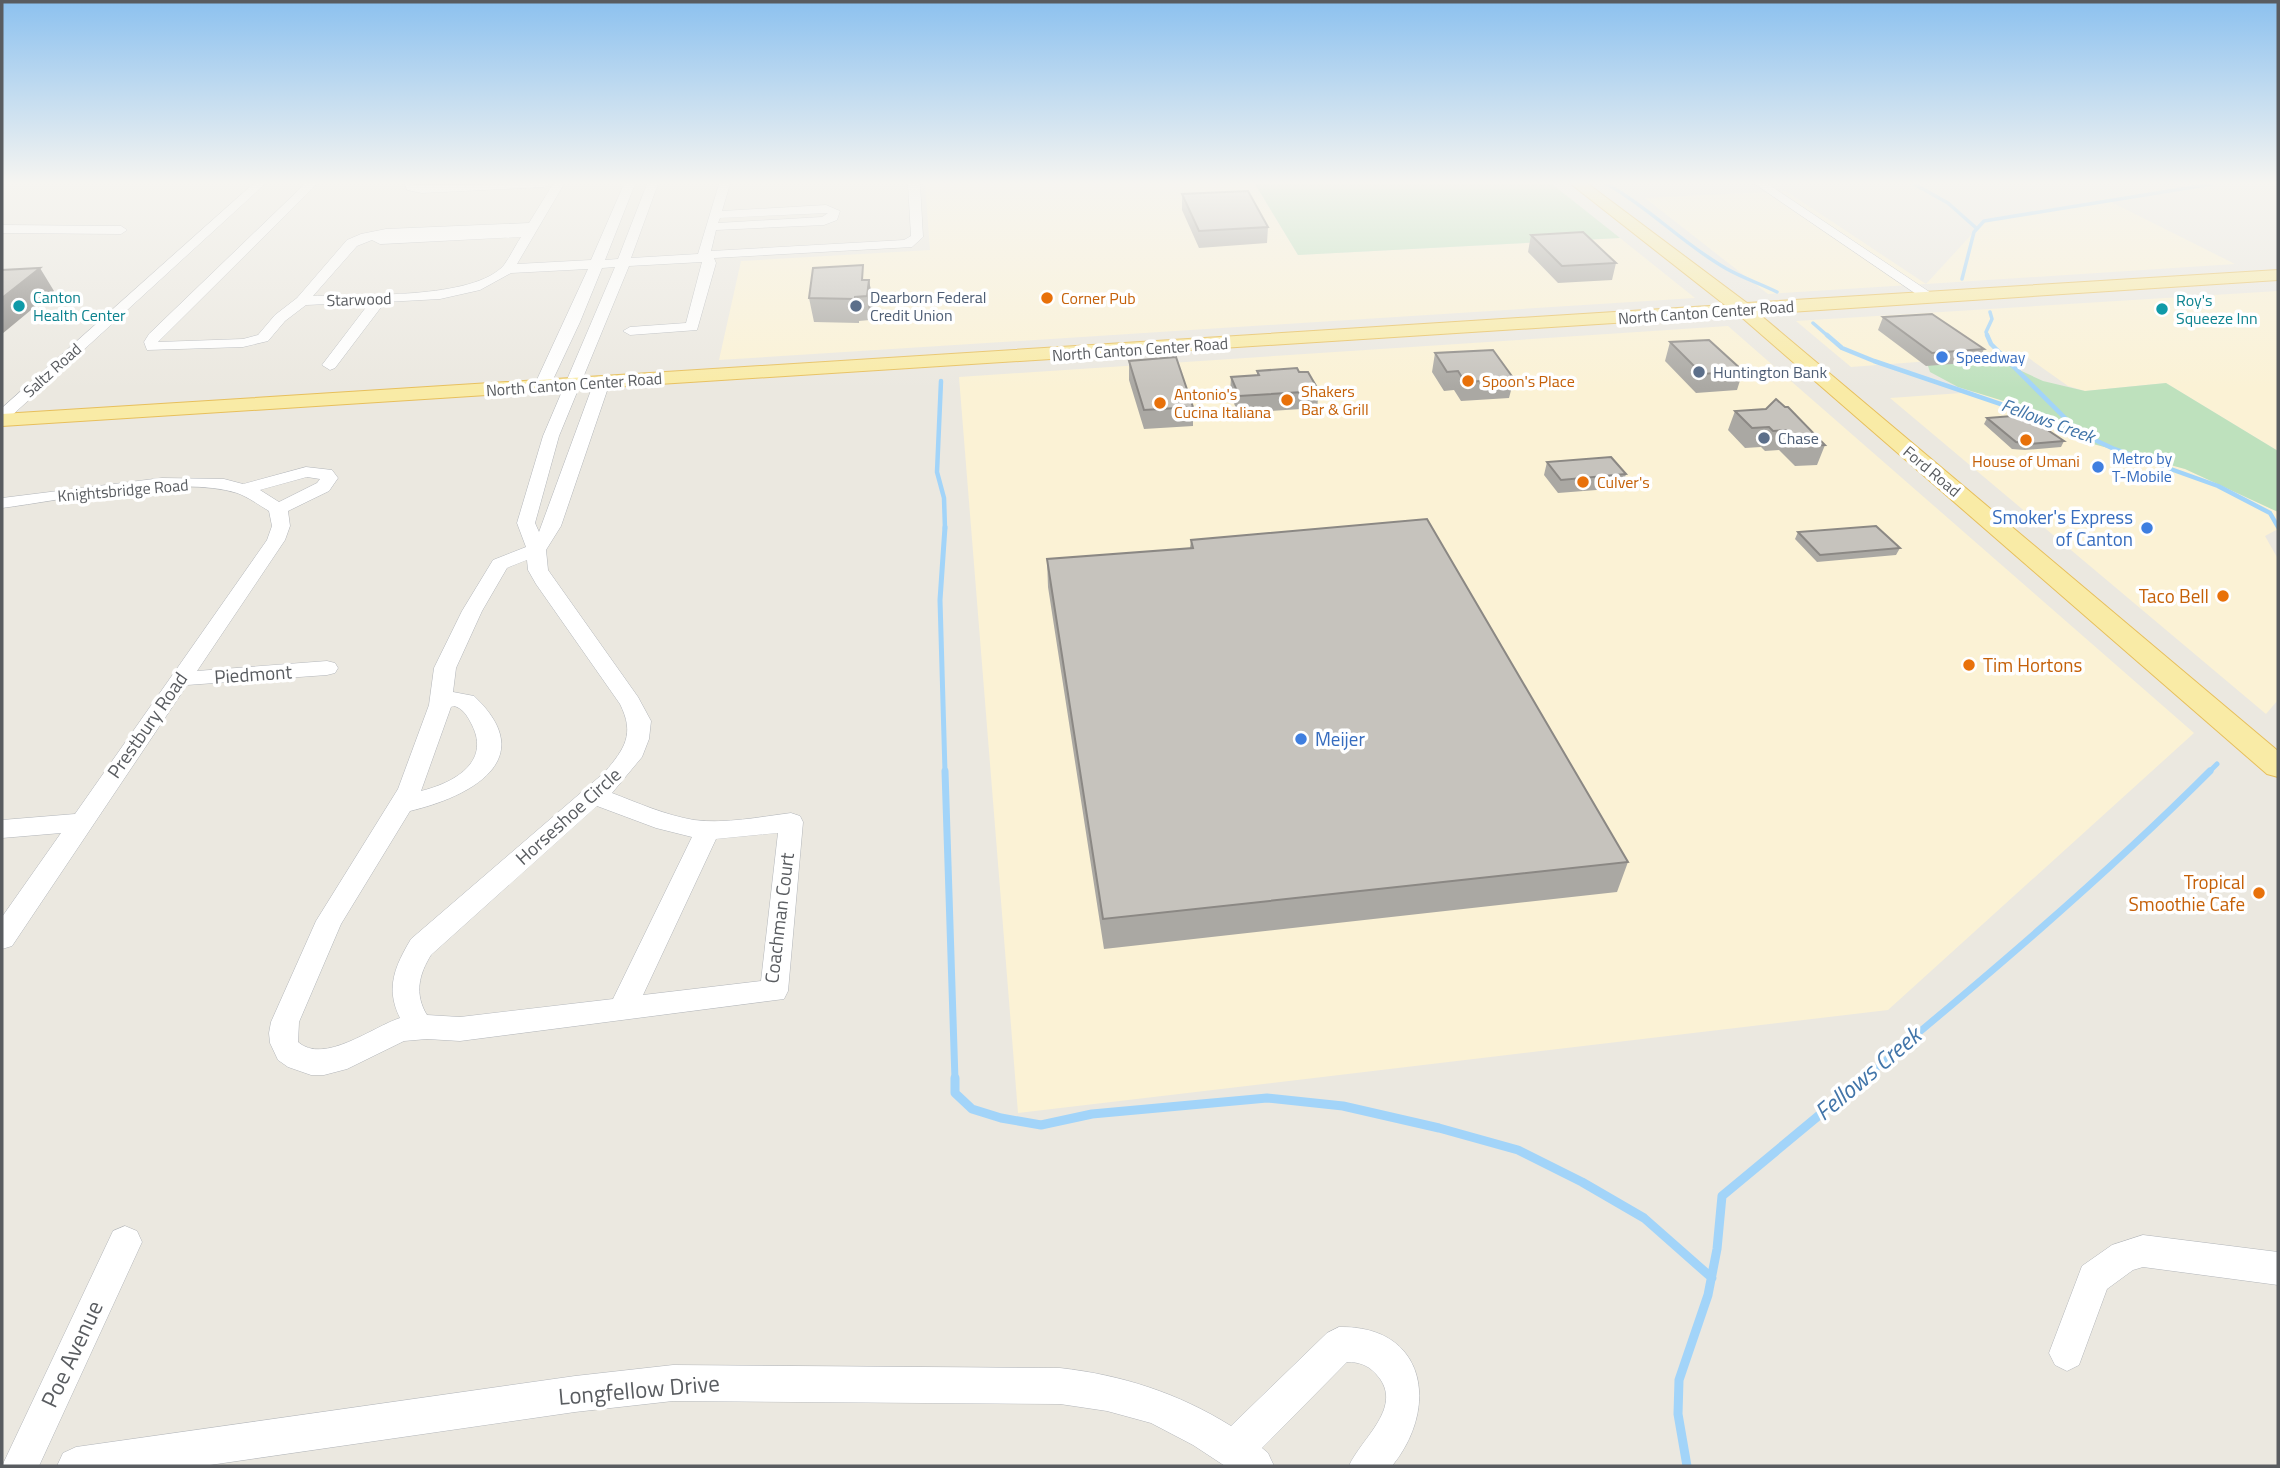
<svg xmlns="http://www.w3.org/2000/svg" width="2280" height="1468" viewBox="0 0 2280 1468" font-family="'Titillium Web',sans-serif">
<rect width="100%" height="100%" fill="#ebe8e0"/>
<path fill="#fbf2d5" d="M 925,184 L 1255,184 L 1298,255 L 1620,238 L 1695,298 L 719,360 L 741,261 L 930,250 Z
M 1786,191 L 1926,284 L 1984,221 L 2109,201 L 2235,264 L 1926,284 L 1768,294 L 1645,198 Z
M 2278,291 L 2278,451 L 2166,383 L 2085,391 L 2068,386 L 2023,354 L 1851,367 L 1796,321 Z
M 1728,326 L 2194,733 L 1888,1010 L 1018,1113 L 959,377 Z
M 1976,392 L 2023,407 L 2086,442 L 2185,469 L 2278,512 L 2278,529 L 2265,536 L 2278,559 L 2278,700 L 2266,714 L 1890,398 Z"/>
<path fill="#bee1bd" d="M 1255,184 L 1552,184 L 1620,238 L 1298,255 Z
M 1961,357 L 2000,361 L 2043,381 L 2085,391 L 2166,383 L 2278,451 L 2278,512 L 2185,469 L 2086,442 L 2023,407 L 1958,387 L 1930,372 L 1927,363 Z"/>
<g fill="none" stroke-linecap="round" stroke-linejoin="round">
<path stroke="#a2d4f9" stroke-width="3.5" d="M 1607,184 C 1650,208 1684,245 1727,269 C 1743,278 1761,284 1777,292
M 1914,184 L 1948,203 L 1975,227
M 1962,279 L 1974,232 L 1984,221 L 2212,184
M 1813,323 L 1829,337
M 1988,337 L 1986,332 L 1992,319 L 1990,312"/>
<path stroke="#a2d4f9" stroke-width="4.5" d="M 1827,335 L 1842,348 L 1874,361 L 2065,426 L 2112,448 L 2218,486 L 2270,513 L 2278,527
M 1987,335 L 1991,344 L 2077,430
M 941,381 L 937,472 L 944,498 L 945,529"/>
<path stroke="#a2d4f9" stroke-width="5" d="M 945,772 L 940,600 L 945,527
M 2209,772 L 2217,764"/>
<path stroke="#a2d4f9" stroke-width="7" d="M 945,771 L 955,1080
M 1862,1080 C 1981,981 2101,880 2210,771"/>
<path stroke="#a2d4f9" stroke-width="9" d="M 955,1078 L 955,1093 L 972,1109 L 1001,1118 L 1041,1125 L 1092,1114 L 1267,1098 L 1343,1106 L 1439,1128 L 1518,1150 L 1582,1182 L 1644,1218 L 1712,1278
M 1687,1466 L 1678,1414 L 1679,1380 L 1708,1295 L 1717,1249 L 1722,1196 L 1864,1078"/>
<defs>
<path id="minor" d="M 253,184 L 265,184 L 8,419 L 2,421 L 2,408 Z
M 305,184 L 317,184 L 158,342 L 243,339 L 258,335 L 275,315 L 297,298 L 347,240 L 361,234 L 386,229 L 529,223 L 553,184 L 564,184 L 517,264 L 591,260 L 624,184 L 635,184 L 605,260 L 618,259 L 647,184 L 658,184 L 631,258 L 698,254 L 719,184 L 730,184 L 722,211 L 826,205 L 840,211 L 837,220 L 824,225 L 716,230 L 711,251 L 904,240 L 911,236 L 908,184 L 920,184 L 923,237 L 912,247 L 714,258 L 716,263 L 697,330 L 630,335 L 623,331 L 630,327 L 686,323 L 702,262 L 629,266 L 559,436 L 535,523 L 539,532 L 594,382 L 596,379 L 608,379 L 610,382 L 561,526 L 546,550 L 548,570 L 638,697 L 651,721 L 649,739 L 642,757 L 612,793 C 638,803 665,815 694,820 C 726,824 759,817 791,813 L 800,816 L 803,822 L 788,991 L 784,999 L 460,1041 L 427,1039 L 404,1041 L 347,1069 L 324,1075 L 311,1075 L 288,1067 L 278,1060 L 270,1043 L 269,1033 L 271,1022 L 316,921 L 398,789 L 429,705 L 434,668 L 462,611 L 493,560 L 526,547 L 517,523 L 543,436 L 615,267 L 602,268 L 580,322 L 550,386 L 542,391 L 534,386 L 588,269 L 511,273 L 480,290 L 440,299 L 385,302 L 335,368 L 330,370 L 322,365 L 370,302 L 306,305 L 285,321 L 268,341 L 243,347 L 147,350 L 144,342 L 149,334 ZM 828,213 L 822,217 L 718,223 L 720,218 ZM 521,237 C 515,246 510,257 504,265 C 474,300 359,294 313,296 L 357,246 L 372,240 L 380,244 ZM 527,560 L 528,570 L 536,584 L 620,704 C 635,734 625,748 605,772 L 411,939 C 395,966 385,988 400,1018 C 372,1027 324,1065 298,1042 L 299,1022 L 341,924 L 410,811 C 469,797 542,760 474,696 L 453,692 L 456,668 L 482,611 L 507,568 ZM 454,706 C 463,708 468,717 472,725 C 491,763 453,783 421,791 L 451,707 ZM 597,806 L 656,828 L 692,837 L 613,999 L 460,1017 L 427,1015 C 414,994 419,974 431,955 ZM 778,833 L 761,981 L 643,995 L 716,839 Z
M 405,184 L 422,185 L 550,184 L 544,187 L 422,193 L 407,190 Z
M 1755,184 L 1768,184 L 1937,297 L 1935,300 L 1925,300 Z
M 2,225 L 121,226 L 127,230 L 121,234 L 2,233 Z
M 306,467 L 332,470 L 338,478 L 329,491 L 288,511 L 290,526 L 285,540 L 197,671 L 327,661 L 335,663 L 338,668 L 335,673 L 327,675 L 187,685 L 12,946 L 2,949 L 2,917 L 61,833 L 2,838 L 2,820 L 75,814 L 267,540 L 272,526 L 269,511 C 259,505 248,497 237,493 C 179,475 64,500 2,508 L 2,498 L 162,478 L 224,479 L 243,484 ZM 307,477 L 320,479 L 317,483 L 279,502 L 260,490 Z
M 125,1226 L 137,1231 L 142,1242 L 39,1466 L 2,1466 L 113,1231 Z
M 2143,1235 L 2278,1252 L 2278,1285 L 2143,1267 L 2133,1270 L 2107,1289 L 2079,1365 L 2067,1371 L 2055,1365 L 2049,1353 L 2082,1266 L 2112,1245 Z
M 1339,1327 C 1426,1325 1440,1407 1392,1466 L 1349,1466 C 1361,1438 1406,1406 1376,1374 C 1368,1365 1359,1362 1347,1362 L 1262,1448 L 1268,1453 L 1274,1466 L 1225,1466 L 1193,1445 L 1151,1423 L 1107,1411 L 1060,1404 L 673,1401 L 575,1412 L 203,1466 L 57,1466 L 63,1453 L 76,1447 L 575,1376 L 673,1365 L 1060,1368 C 1122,1375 1178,1393 1231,1426 L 1327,1333 Z"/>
<path id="major" d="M 1571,184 L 1588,184 L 1747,303 L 2278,270 L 2278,280 L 1759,314 L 2278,751 L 2278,777 L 2267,774 L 1739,315 L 2,426 L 2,414 L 1725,305 Z"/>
</defs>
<use href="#minor" stroke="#b3b6ba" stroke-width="1"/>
<use href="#major" stroke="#e7bf5c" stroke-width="2"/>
<use href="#minor" fill="#fff" fill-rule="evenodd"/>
<use href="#major" fill="#f9eba6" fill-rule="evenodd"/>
</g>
<path fill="#aaa8a3" d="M 1182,194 L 1268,227 L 1267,243 L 1199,248 L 1182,210 Z
M 1531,235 L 1616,263 L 1612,280 L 1558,283 L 1528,252 Z
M 869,280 L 873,303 L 870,320 L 859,321 L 859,323 L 814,322 L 809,298 Z
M 1883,317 L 1984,349 L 1978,362 L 1926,366 L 1878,330 Z
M 1670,342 L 1743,371 L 1737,390 L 1696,393 L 1665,361 Z
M 1435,353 L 1514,379 L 1509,398 L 1461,401 L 1454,390 L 1444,391 L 1432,372 Z
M 1129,361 L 1193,407 L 1193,426 L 1144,429 L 1129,380 Z
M 1257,371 L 1299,372 L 1319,391 L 1317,408 L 1238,413 L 1230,394 L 1231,377 L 1257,375 Z
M 1735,411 L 1825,445 L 1817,465 L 1795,466 L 1779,450 L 1765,451 L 1761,447 L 1745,448 L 1728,430 Z
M 1987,418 L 2064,441 L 2061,447 L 2025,450 L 2012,449 L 1984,424 Z
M 1547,462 L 1626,474 L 1622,488 L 1558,493 L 1544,475 Z
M 1798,532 L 1900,548 L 1896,555 L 1817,562 L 1795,539 Z
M 1191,540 L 1628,862 L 1617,892 L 1104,949 L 1048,587 L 1047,559 L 1190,548 Z"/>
<path fill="#8b8884" d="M 40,268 L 54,291 L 2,334 L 2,298 Z
M 869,280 L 873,303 L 870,320 L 867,296 Z"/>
<path fill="#c6c3bd" stroke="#8b8884" stroke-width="2" d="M 1248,191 L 1268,227 L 1199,231 L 1182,194 Z
M 1583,232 L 1616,263 L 1562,266 L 1531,235 Z
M 863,265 L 862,280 L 869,280 L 867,296 L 855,297 L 855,299 L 809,298 L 813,268 Z
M 40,268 L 2,298 L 2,270 Z
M 1932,314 L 1984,349 L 1932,353 L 1883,317 Z
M 1709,340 L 1743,371 L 1702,374 L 1670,342 Z
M 1493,350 L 1514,379 L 1465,382 L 1458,371 L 1447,372 L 1435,353 Z
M 1176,357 L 1193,407 L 1144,410 L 1129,361 Z
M 1297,368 L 1299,372 L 1308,372 L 1319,391 L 1239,396 L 1231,377 L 1259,375 L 1257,371 Z
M 1776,399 L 1785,407 L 1788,407 L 1825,445 L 1803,446 L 1786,430 L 1773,431 L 1769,427 L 1752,428 L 1735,411 L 1766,409 Z
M 2025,415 L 2064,441 L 2028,444 L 2016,442 L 1987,418 Z
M 1611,457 L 1626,474 L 1561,480 L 1547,462 Z
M 1427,519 L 1628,862 L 1103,919 L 1047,559 L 1193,548 L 1191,540 Z
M 1876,526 L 1900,548 L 1820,555 L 1798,532 Z"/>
<linearGradient id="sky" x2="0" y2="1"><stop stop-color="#8cc1ef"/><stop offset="0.47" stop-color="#f6f5f1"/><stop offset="1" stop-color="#f6f5f1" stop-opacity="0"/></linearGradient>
<rect width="2280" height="389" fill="url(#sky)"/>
<g fill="#e8710a" stroke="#fff" stroke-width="2.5">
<circle cx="1047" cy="298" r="7"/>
<circle cx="1468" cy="381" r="7"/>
<circle cx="1287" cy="400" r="7"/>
<circle cx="1160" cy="403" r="7"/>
<circle cx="2026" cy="440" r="7"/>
<circle cx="1583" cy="482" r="7"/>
<circle cx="2223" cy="596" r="7"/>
<circle cx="1969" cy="665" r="7"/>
<circle cx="2259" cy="893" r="7"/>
</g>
<g fill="#0f9aa8" stroke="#fff" stroke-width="2.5">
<circle cx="19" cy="306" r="7"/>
<circle cx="2162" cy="309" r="7"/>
</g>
<g fill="#5c6f8a" stroke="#fff" stroke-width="2.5">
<circle cx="856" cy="306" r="7"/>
<circle cx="1699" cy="372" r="7"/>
<circle cx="1764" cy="438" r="7"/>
</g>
<g fill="#3f7fe0" stroke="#fff" stroke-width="2.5">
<circle cx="1942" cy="357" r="7"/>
<circle cx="2098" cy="467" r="7"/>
<circle cx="2147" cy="528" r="7"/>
<circle cx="1301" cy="739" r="7"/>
</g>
<g text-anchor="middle" stroke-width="7" stroke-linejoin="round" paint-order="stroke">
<g font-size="16" fill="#0d838f" stroke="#fff" text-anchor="start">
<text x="33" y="303">Canton<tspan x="33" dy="18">Health Center</tspan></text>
<text x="2176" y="306">Roy's<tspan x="2176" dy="18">Squeeze Inn</tspan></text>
</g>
<g font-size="16" fill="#4e5e75" stroke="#fff" text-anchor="start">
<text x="870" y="303">Dearborn Federal<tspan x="870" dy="18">Credit Union</tspan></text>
<text x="1713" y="378">Huntington Bank</text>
<text x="1778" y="444">Chase</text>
</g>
<g font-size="16" fill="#c56008" stroke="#fff" text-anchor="start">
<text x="1061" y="304">Corner Pub</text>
<text x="1482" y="387">Spoon's Place</text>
<text x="1301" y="397">Shakers<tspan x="1301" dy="18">Bar &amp; Grill</tspan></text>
<text x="1174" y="400">Antonio's<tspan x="1174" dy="18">Cucina Italiana</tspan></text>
<text x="2026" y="467" text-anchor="middle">House of Umani</text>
<text x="1597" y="488">Culver's</text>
</g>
<g font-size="16" fill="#595c60" stroke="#fff">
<text transform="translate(359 299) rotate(-2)" y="6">Starwood</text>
<text transform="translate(1706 312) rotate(-4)" y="6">North Canton Center Road</text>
<text transform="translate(1140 349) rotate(-4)" y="6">North Canton Center Road</text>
<text transform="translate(52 370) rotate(-42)" y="6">Saltz Road</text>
<text transform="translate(574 384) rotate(-4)" y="6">North Canton Center Road</text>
<text transform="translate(1932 471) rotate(40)" y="6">Ford Road</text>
<text transform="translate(123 490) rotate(-5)" y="6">Knightsbridge Road</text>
</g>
<g font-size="16" fill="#366cbe" stroke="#fff" text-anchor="start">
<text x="1956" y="363">Speedway</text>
<text x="2112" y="464">Metro by<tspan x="2112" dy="18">T-Mobile</tspan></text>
</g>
<g font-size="18" font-style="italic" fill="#4275a9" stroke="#fff">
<text transform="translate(2048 421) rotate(20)" y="6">Fellows Creek</text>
</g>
<g font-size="19" fill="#366cbe" stroke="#fff" text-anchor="end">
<text x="2133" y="524">Smoker's Express<tspan x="2133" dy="22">of Canton</tspan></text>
<text x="1315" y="746" text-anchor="start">Meijer</text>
</g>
<g font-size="19" fill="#c56008" stroke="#fff" text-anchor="end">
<text x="2209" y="603">Taco Bell</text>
<text x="1983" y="672" text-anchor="start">Tim Hortons</text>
<text x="2245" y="889">Tropical<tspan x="2245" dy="22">Smoothie Cafe</tspan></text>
</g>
<g font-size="19" fill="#595c60" stroke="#fff">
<text transform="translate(253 674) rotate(-4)" y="7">Piedmont</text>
<text transform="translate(147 725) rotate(-55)" y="7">Prestbury Road</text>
<text transform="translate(568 816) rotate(-42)" y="7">Horseshoe Circle</text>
<text transform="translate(779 918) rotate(-83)" y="7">Coachman Court</text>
</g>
<g font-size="23" fill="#595c60" stroke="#fff">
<text transform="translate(72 1354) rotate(-65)" y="8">Poe Avenue</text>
<text transform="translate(639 1390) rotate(-5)" y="8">Longfellow Drive</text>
</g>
<g font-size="24" font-style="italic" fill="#4275a9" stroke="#fff">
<text transform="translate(1868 1074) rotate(-40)" y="8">Fellows Creek</text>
</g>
</g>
<rect width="2280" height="1468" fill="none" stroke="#595c60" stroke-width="7"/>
</svg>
